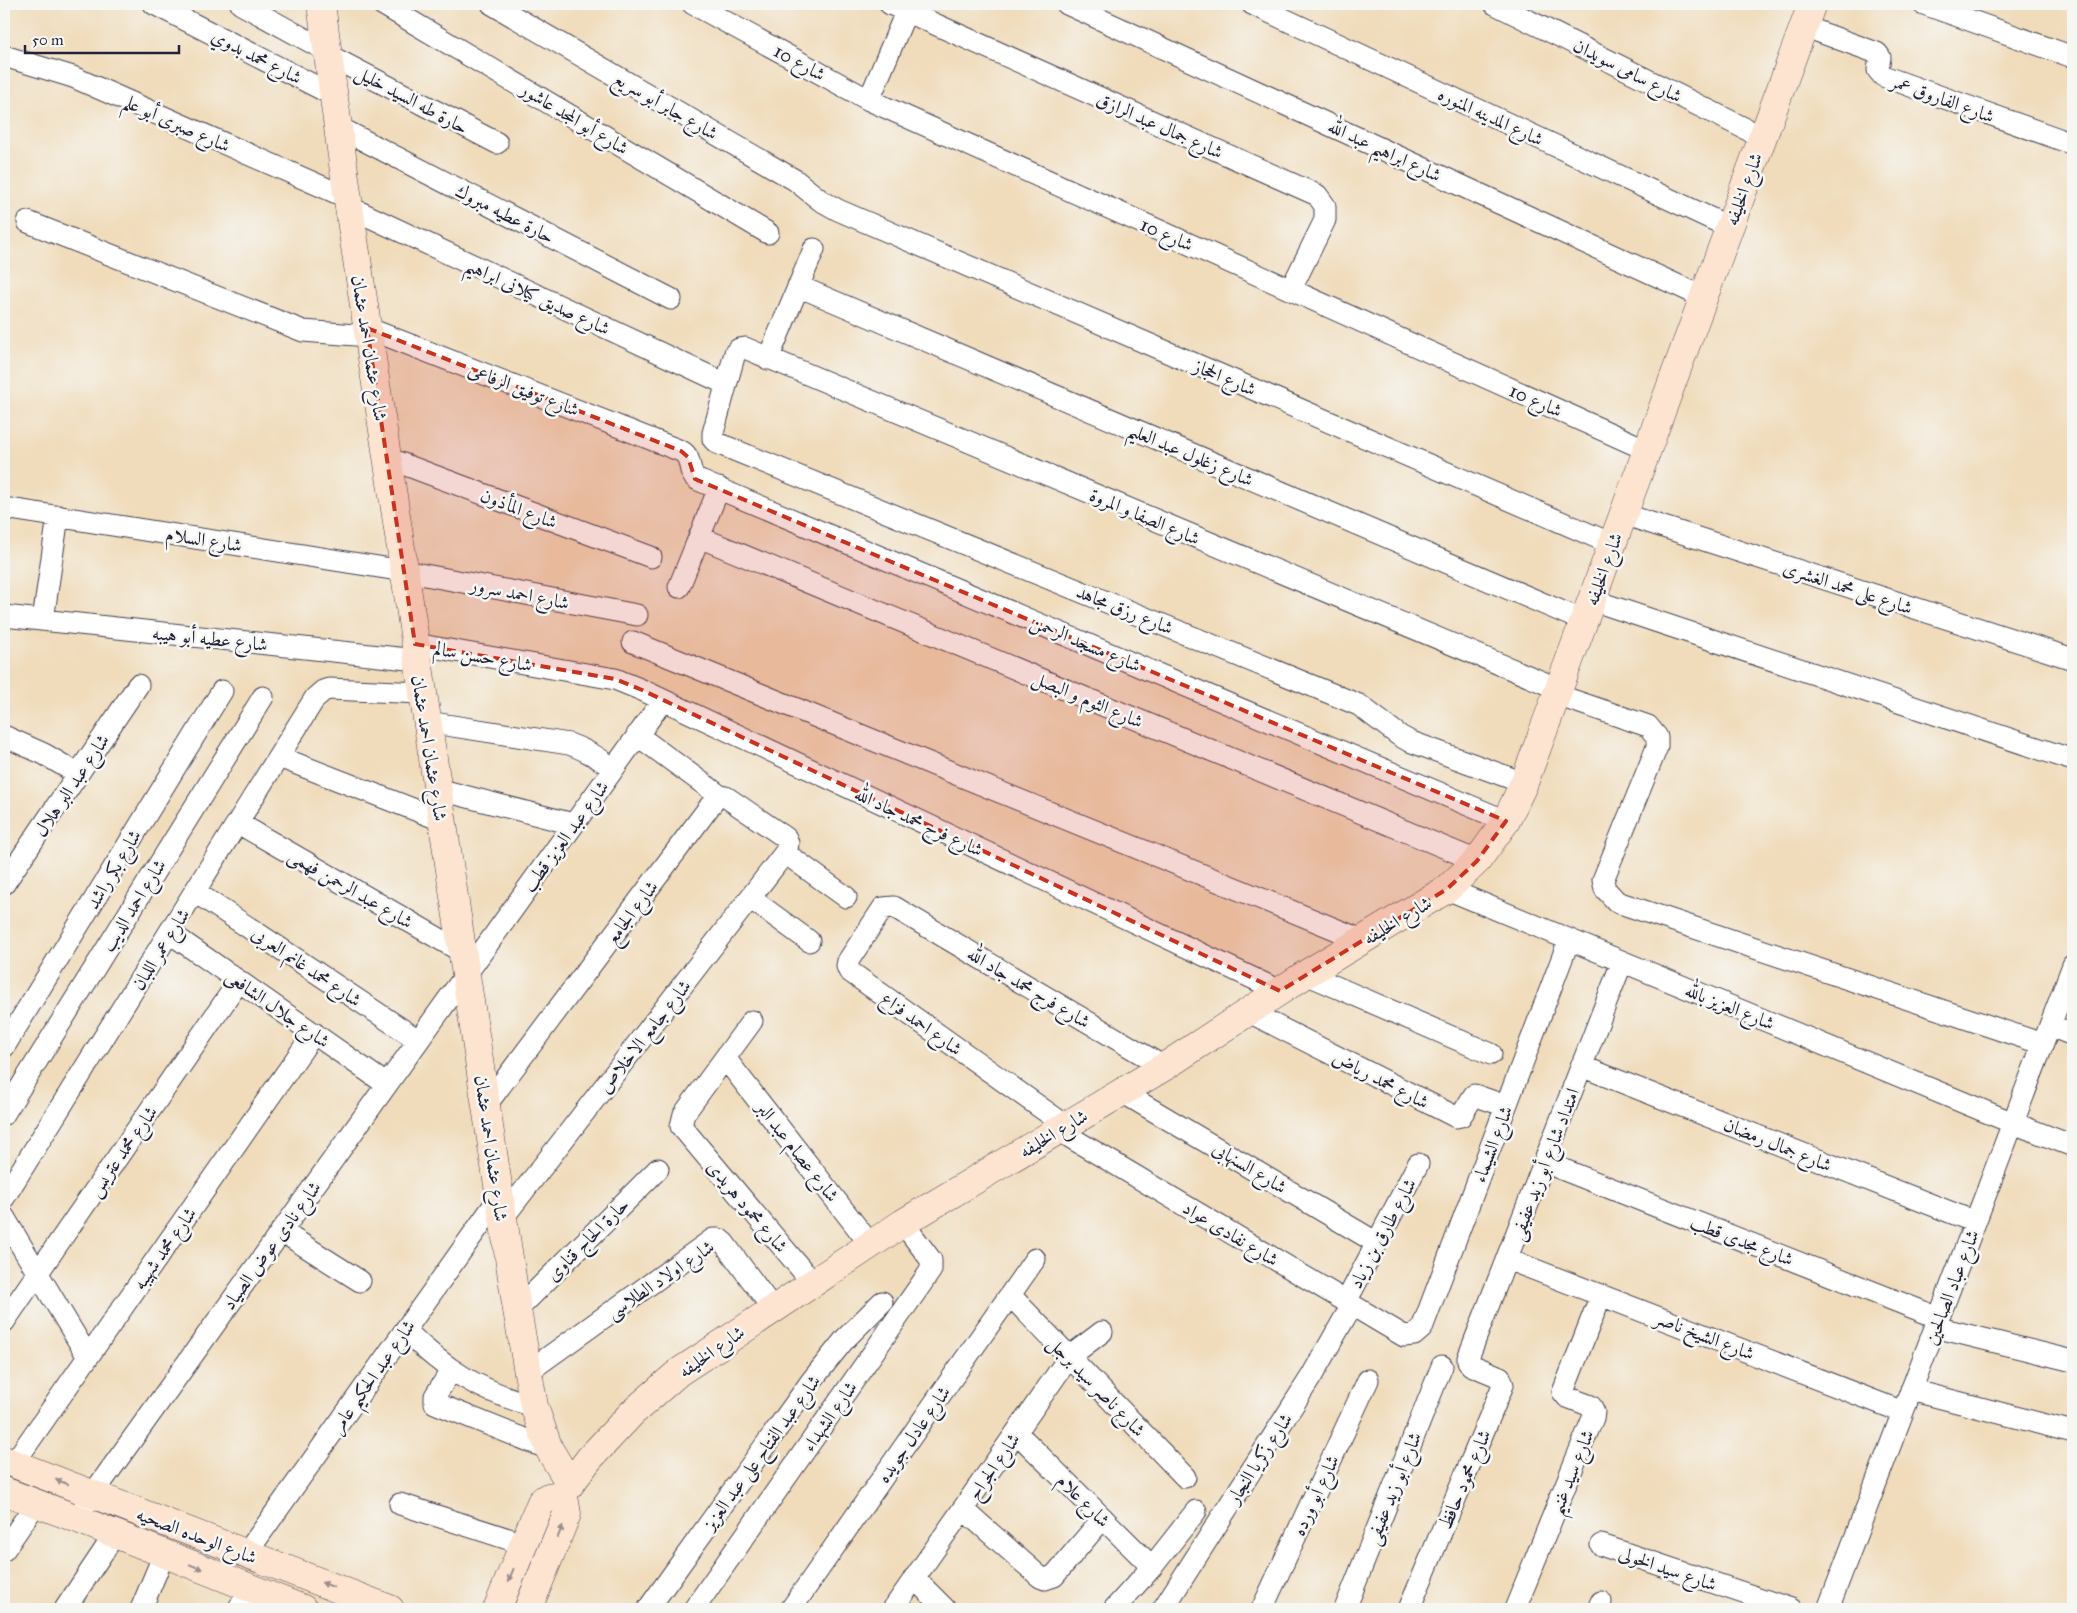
<svg xmlns="http://www.w3.org/2000/svg" width="2077" height="1613" viewBox="0 0 2077 1613" font-family="'IM FELL Great Primer',Amiri,serif">
<rect width="100%" height="100%" fill="#f6f6f2"/>
<filter id="ink" filterUnits="userSpaceOnUse"><feTurbulence type="fractalNoise" baseFrequency=".02" numOctaves="2"/><feDisplacementMap in="SourceGraphic" scale="10" xChannelSelector="R" yChannelSelector="G"/><feConvolveMatrix kernelMatrix="1 2 1 2 8 2 1 2 1" color-interpolation-filters="sRGB"/></filter>
<filter id="wash" filterUnits="userSpaceOnUse"><feTurbulence type="fractalNoise" baseFrequency=".0096" numOctaves="4" result="noise"/><feDisplacementMap in="SourceGraphic" scale="20" xChannelSelector="R" yChannelSelector="G"/><feGaussianBlur stdDeviation="1.12" result="paint"/><feColorMatrix in="noise" values="0 0 0 0 0 0 0 0 0 0 0 0 0 0 0 0 0 1.4 0 .05"/><feComposite in="paint" operator="in"/></filter>
<g filter="url(#wash)">
<rect width="100%" height="100%" fill="#f0dcbb"/>
</g>
<g filter="url(#ink)">
<g fill="none" stroke-linecap="round" stroke-linejoin="round">
<defs>
<path id="street" d="M 154,4 L 333,95
M 241,4 L 327,51
M 382,4 L 768,233
M 492,4 L 795,180 L 820,200 L 838,210 L 1612,544
M 693,4 L 869,100 L 1647,450
M 890,4 L 1317,195 L 1325,206 L 1325,220 L 1291,289
M 1067,4 L 1703,297
M 1252,4 L 1729,227
M 1495,4 L 1762,137
M 1924,4 L 2073,57
M 1803,26 L 1877,53 L 1880,57 L 1878,70 L 1883,76 L 2073,144
M 328,55 L 497,143
M 4,56 L 73,77 L 348,198
M 869,100 L 906,12
M 338,127 L 671,299
M 349,207 L 726,384
M 28,222 L 303,331 L 369,336
M 798,286 L 1584,621
M 367,328 L 681,451 C 694,458 686,473 698,480 L 1506,821
M 768,359 L 814,249
M 387,458 L 651,557
M 4,508 L 404,571 L 637,615
M 1623,514 L 2073,659
M 699,537 L 1477,861
M 679,587 L 719,488
M 1592,600 L 2073,760
M 4,616 L 417,660
M 43,620 L 58,516
M 633,642 L 1362,940
M 415,644 L 615,679 L 642,690 L 1280,991
M 1557,695 L 1648,726 L 1657,737 L 1657,747 L 1603,880 L 1605,889 L 1617,902 L 2043,1044
M 427,722 L 569,744 C 586,750 599,757 613,769
M 637,735 L 720,796
M 4,736 L 44,754 L 78,774
M 279,757 L 441,820
M 1524,783 L 1409,741 L 1400,736 L 1359,705 L 717,443 L 713,439 L 713,433 L 735,353 L 739,349 L 745,348 L 1559,689
M 437,789 L 573,824
M 238,823 L 464,953
M 785,853 L 846,897
M 4,884 L 138,685
M 1447,889 L 2013,1123 L 2073,1146
M 195,892 L 418,1040
M 750,898 L 809,941
M 170,933 L 386,1084
M 1306,974 L 1491,1054
M 1249,1012 L 1456,1117 L 1461,1116 L 1474,1095 L 1506,1106
M 752,1021 L 684,1114 L 681,1126 L 812,1282
M 2050,1026 L 2073,1035
M 4,1047 L 222,691
M 725,1058 L 870,1244
M 1581,1066 L 1975,1222
M 1122,1092 L 1377,1243
M 486,1105 L 716,798 L 720,796 L 726,797 L 786,838 L 788,843 L 787,850 L 502,1219
M 4,1114 L 263,697
M 1065,1125 L 849,971 L 847,966 L 848,961 L 883,908 L 894,907 L 1164,1067
M 1058,1130 L 1404,1336 L 1414,1335 L 1422,1328 L 1569,940
M 1544,1162 L 1939,1318
M 4,1198 L 315,698 L 323,691 L 329,689 L 422,693
M 4,1217 L 88,1357
M 281,1231 L 360,1281
M 1507,1259 L 1903,1412
M 1010,1295 L 1185,1477
M 1346,1302 L 1418,1164
M 517,1310 L 658,1169
M 4,1322 L 239,981
M 1935,1327 L 2073,1361
M 405,1330 C 446,1371 478,1390 534,1406
M 451,1371 L 435,1396 L 435,1403 L 549,1449
M 529,1371 L 713,1239 L 719,1239 L 724,1243 L 773,1309
M 1911,1390 L 2073,1432
M 1017,1433 L 1152,1567
M 14,1463 L 314,1033
M 400,1504 L 524,1544
M 85,1505 L 663,700
M 963,1509 L 1040,1577 L 1045,1579 L 1054,1576 L 1103,1518
M 1601,1545 L 1791,1609
M 4,1550 L 37,1502
M 246,1554 L 499,1198
M 914,1578 L 945,1609
M 65,1609 L 115,1534
M 141,1609 L 164,1554
M 238,1609 L 252,1589
M 648,1609 L 812,1380 L 845,1339 L 882,1302
M 694,1609 L 931,1270 L 931,1260 L 903,1223
M 791,1609 L 1035,1259
M 893,1609 L 1069,1357 L 1102,1332
M 1114,1609 L 1152,1567 L 1196,1511
M 1163,1609 L 1311,1377 L 1352,1305
M 1262,1609 L 1368,1380
M 1345,1609 L 1442,1366
M 1409,1609 L 1503,1385 L 1500,1377 L 1471,1365 L 1468,1362 L 1468,1358 L 1622,962
M 1515,1609 L 1593,1418 L 1594,1412 L 1591,1406 L 1567,1397 L 1563,1392 L 1601,1295
M 1598,1609 L 1601,1602
M 1828,1609 L 2073,965"/>
<path id="secondary" d="M 321,4 L 349,207 L 517,1310 L 534,1406 L 549,1449 L 570,1484
M 4,1460 L 390,1609
M 4,1491 L 75,1518 L 303,1609
M 560,1498 L 589,1459 L 632,1413 L 679,1372 L 705,1355 L 903,1223 L 1164,1067 L 1306,974 L 1447,889 L 1477,861 L 1506,821 L 1524,783 L 1812,4
M 497,1609 L 541,1502 C 549,1494 557,1494 565,1502 L 567,1514 L 528,1609"/>
</defs>
<use href="#street" stroke="#413e4e" stroke-width="23"/>
<use href="#secondary" stroke="#413e4e" stroke-width="29"/>
<use href="#street" stroke="#fff" stroke-width="21"/>
<use href="#secondary" stroke="#fde4d1" stroke-width="28"/>
</g>
<defs><path id="oneway-solid" d="M-6-.8H1V-3.2L6.5 0L1 3.2V.8H-6Z" transform="scale(1.25)"/></defs>
<g fill="#9a8d8e">
<use href="#oneway-solid" transform="translate(62 1482) rotate(-159)"/>
<use href="#oneway-solid" transform="translate(560 1532) rotate(-67)"/>
<use href="#oneway-solid" transform="translate(196 1567) rotate(22)"/>
<use href="#oneway-solid" transform="translate(511 1575) rotate(112)"/>
<use href="#oneway-solid" transform="translate(328 1585) rotate(-159)"/>
</g>
</g>
<path fill="#c8321e" fill-opacity="0.2" stroke="#c8321e" stroke-width="4" stroke-dasharray="10 6" stroke-linejoin="round" d="M 367,328 L 681,451 L 688,457 L 695,479 L 1506,821 L 1477,861 L 1447,889 L 1280,991 L 642,690 L 615,679 L 415,644 Z"/>
<g text-anchor="middle" stroke-width="5" stroke-linejoin="round" paint-order="stroke">
<g font-size="19" fill="#22223b" stroke="#f6f6f2">
<text transform="translate(257 56) rotate(27)" y="7">شارع محمد بدوي</text>
<text transform="translate(800 62) rotate(29)" y="7">شارع 10</text>
<text transform="translate(1628 70) rotate(27)" y="7">شارع سامى سويدان</text>
<text transform="translate(1943 98) rotate(20)" y="7">شارع الفاروق عمر</text>
<text transform="translate(412 99) rotate(28)" y="7">حارة طه السيد خليل</text>
<text transform="translate(666 105) rotate(30)" y="7">شارع جابر أبو سريع</text>
<text transform="translate(1491 116) rotate(25)" y="7">شارع المدينه المنوره</text>
<text transform="translate(575 118) rotate(31)" y="7">شارع أبو المجد عاشور</text>
<text transform="translate(177 123) rotate(24)" y="7">شارع صبرى أبو علم</text>
<text transform="translate(1160 125) rotate(24)" y="7">شارع جمال عبد الرازق</text>
<text transform="translate(1385 150) rotate(25)" y="7">شارع ابراهيم عبد الله</text>
<text transform="translate(1743 189) rotate(-70)" y="7">شارع الخليفه</text>
<text transform="translate(505 213) rotate(27)" y="7">حارة عطيه مبروك</text>
<text transform="translate(1167 234) rotate(24)" y="7">شارع 10</text>
<text transform="translate(538 296) rotate(25)" y="7">شارع صديق كيلانى ابراهيم</text>
<text transform="translate(370 348) rotate(81)" y="7">شارع عثمان احمد عثمان</text>
<text transform="translate(1225 377) rotate(23)" y="7">شارع الحجاز</text>
<text transform="translate(524 389) rotate(21)" y="7">شارع توفيق الرفاعى</text>
<text transform="translate(1536 400) rotate(24)" y="7">شارع 10</text>
<text transform="translate(1191 454) rotate(23)" y="7">شارع زغلول عبد العليم</text>
<text transform="translate(519 508) rotate(21)" y="7">شارع المأذون</text>
<text transform="translate(1145 516) rotate(23)" y="7">شارع الصفا و المروة</text>
<text transform="translate(204 539) rotate(9)" y="7">شارع السلام</text>
<text transform="translate(1603 569) rotate(-70)" y="7">شارع الخليفه</text>
<text transform="translate(1848 587) rotate(18)" y="7">شارع على محمد الغشرى</text>
<text transform="translate(520 593) rotate(11)" y="7">شارع احمد سرور</text>
<text transform="translate(1125 609) rotate(22)" y="7">شارع رزق مجاهد</text>
<text transform="translate(210 638) rotate(6)" y="7">شارع عطيه أبو هيبه</text>
<text transform="translate(1086 643) rotate(23)" y="7">شارع مسجد الرحمن</text>
<text transform="translate(483 656) rotate(10)" y="7">شارع حسن سالم</text>
<text transform="translate(1088 699) rotate(23)" y="7">شارع الثوم و البصل</text>
<text transform="translate(430 748) rotate(81)" y="7">شارع عثمان احمد عثمان</text>
<text transform="translate(71 785) rotate(-56)" y="7">شارع عبد البر هلال</text>
<text transform="translate(919 821) rotate(25)" y="7">شارع فرح محمد جاد الله</text>
<text transform="translate(565 836) rotate(-54)" y="7">شارع عبد العزيز قطب</text>
<text transform="translate(113 869) rotate(-59)" y="7">شارع بكر راشد</text>
<text transform="translate(351 888) rotate(30)" y="7">شارع عبد الرحمن فهمى</text>
<text transform="translate(133 905) rotate(-58)" y="7">شارع احمد الديب</text>
<text transform="translate(631 912) rotate(-53)" y="7">شارع الجامع</text>
<text transform="translate(1397 920) rotate(-31)" y="7">شارع الخليفه</text>
<text transform="translate(160 949) rotate(-58)" y="7">شارع عمر اللبان</text>
<text transform="translate(307 966) rotate(34)" y="7">شارع محمد غانم العربى</text>
<text transform="translate(1029 987) rotate(31)" y="7">شارع فرج محمد جاد الله</text>
<text transform="translate(1730 1006) rotate(22)" y="7">شارع العزيز بالله</text>
<text transform="translate(278 1008) rotate(35)" y="7">شارع جلال الشافعى</text>
<text transform="translate(922 1023) rotate(36)" y="7">شارع احمد فزاع</text>
<text transform="translate(644 1036) rotate(-52)" y="7">شارع جامع الاخلاص</text>
<text transform="translate(1381 1079) rotate(27)" y="7">شارع محمد رياض</text>
<text transform="translate(1053 1133) rotate(-31)" y="7">شارع الخليفه</text>
<text transform="translate(1492 1144) rotate(-69)" y="7">شارع الشيماء</text>
<text transform="translate(1778 1144) rotate(22)" y="7">شارع جمال رمضان</text>
<text transform="translate(492 1148) rotate(82)" y="7">شارع عثمان احمد عثمان</text>
<text transform="translate(122 1151) rotate(-55)" y="7">شارع محمد عتريس</text>
<text transform="translate(798 1151) rotate(52)" y="7">شارع عصام عبد البر</text>
<text transform="translate(1544 1164) rotate(-69)" y="7">امتداد شارع أبو زيد عفيفى</text>
<text transform="translate(1250 1167) rotate(31)" y="7">شارع السنهابى</text>
<text transform="translate(748 1206) rotate(50)" y="7">شارع محمود هريدى</text>
<text transform="translate(1231 1233) rotate(31)" y="7">شارع نفادى عواد</text>
<text transform="translate(1382 1233) rotate(-62)" y="7">شارع طارق بن زياد</text>
<text transform="translate(587 1239) rotate(-45)" y="7">حارة الحاج قناوى</text>
<text transform="translate(1742 1240) rotate(21)" y="7">شارع مجدى قطب</text>
<text transform="translate(271 1245) rotate(-54)" y="7">شارع نادى عوض الصياد</text>
<text transform="translate(164 1248) rotate(-55)" y="7">شارع محمد شهيبه</text>
<text transform="translate(660 1279) rotate(-34)" y="7">شارع اولاد الطلاسى</text>
<text transform="translate(1951 1287) rotate(-69)" y="7">شارع عباد الصالحين</text>
<text transform="translate(1705 1335) rotate(21)" y="7">شارع الشيخ ناصر</text>
<text transform="translate(711 1351) rotate(-35)" y="7">شارع الخليفه</text>
<text transform="translate(372 1376) rotate(-55)" y="7">شارع عبد الحكيم عامر</text>
<text transform="translate(1097 1386) rotate(46)" y="7">شارع ناصر سيد برجل</text>
<text transform="translate(829 1416) rotate(-55)" y="7">شارع الشهداء</text>
<text transform="translate(913 1434) rotate(-55)" y="7">شارع عادل جويده</text>
<text transform="translate(761 1452) rotate(-54)" y="7">شارع عبد الفتاح على عبد العزيز</text>
<text transform="translate(1259 1458) rotate(-57)" y="7">شارع زكريا النجار</text>
<text transform="translate(993 1466) rotate(-55)" y="7">شارع الجراح</text>
<text transform="translate(1571 1472) rotate(-68)" y="7">شارع سيد غنيم</text>
<text transform="translate(1464 1479) rotate(-67)" y="7">شارع محمود حافظ</text>
<text transform="translate(1393 1488) rotate(-68)" y="7">شارع أبو زيد عفيفى</text>
<text transform="translate(1315 1495) rotate(-65)" y="7">شارع أبو ورده</text>
<text transform="translate(1084 1500) rotate(45)" y="7">شارع علام</text>
<text transform="translate(197 1535) rotate(21)" y="7">شارع الوحده الصحيه</text>
<text transform="translate(1668 1568) rotate(19)" y="7">شارع سيد الخولى</text>
</g>
</g>
<rect width="2077" height="1613" fill="none" stroke="#f6f6f2" stroke-width="20"/>
<path d="M25 45v8h154v-8" fill="none" stroke="#22223b" stroke-width="2.5"/>
<text x="32" y="45" font-size="15" fill="#22223b" stroke="#f6f6f2" stroke-width="4" paint-order="stroke">50 m</text>
</svg>
